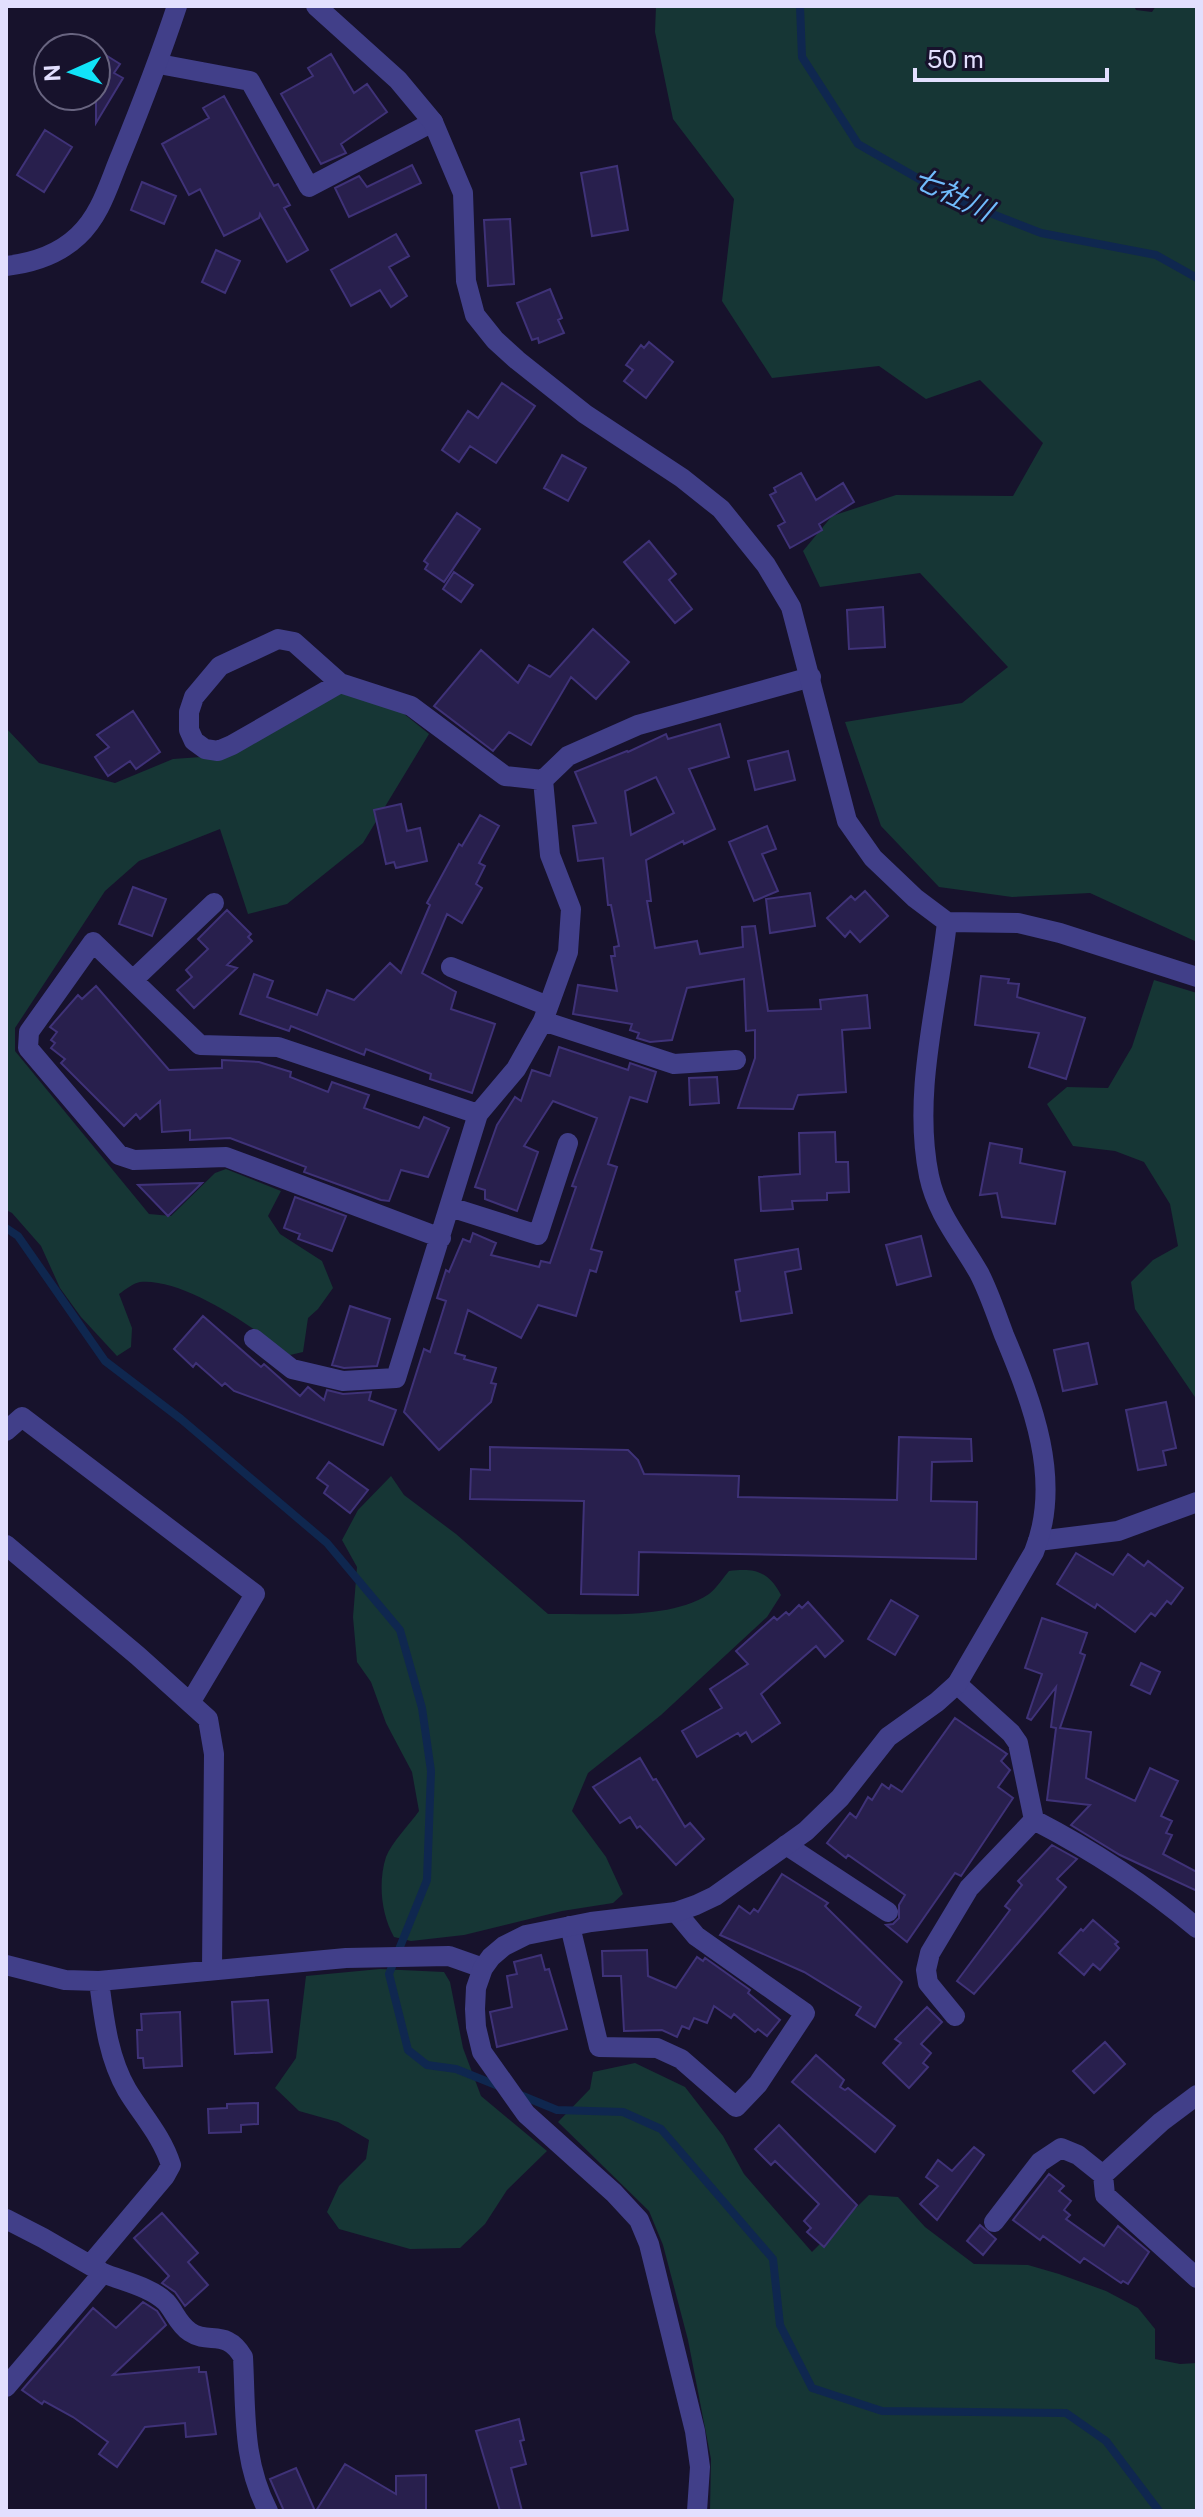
<svg xmlns="http://www.w3.org/2000/svg" width="1203" height="2517" viewBox="0 0 1203 2517" font-family="'Public Sans','Noto Sans JP',sans-serif">
<rect width="100%" height="100%" fill="#17122c"/>
<path fill="#163635" d="M 656,6 L 1134,6 L 1136,10 L 1152,12 L 1156,6 L 1197,6 L 1197,942 L 1090,893 L 1012,897 L 939,887 L 881,826 L 845,722 L 962,703 L 1008,667 L 920,573 L 820,587 L 803,551 L 832,516 L 896,495 L 1013,496 L 1043,443 L 980,380 L 926,399 L 879,366 L 772,378 L 722,301 L 734,199 L 673,119 L 655,32 Z
M 335,686 L 403,713 L 429,734 L 363,843 L 287,904 L 248,914 L 220,829 L 139,861 L 105,891 L 15,1028 L 15,1051 L 149,1214 L 171,1216 L 215,1173 L 226,1169 L 281,1191 L 268,1216 L 280,1234 L 322,1261 L 333,1288 L 318,1309 L 308,1318 L 303,1352 L 290,1355 C 255,1329 185,1278 140,1282 C 133,1283 125,1290 119,1294 L 132,1328 L 131,1347 L 117,1356 L 81,1317 L 60,1288 L 41,1246 L 12,1213 L 6,1210 L 6,728 L 39,763 L 115,783 L 173,759 L 229,755 Z
M 1154,980 L 1197,993 L 1197,1400 L 1135,1309 L 1131,1282 L 1153,1260 L 1178,1246 L 1170,1204 L 1144,1162 L 1115,1151 L 1073,1146 L 1047,1104 L 1067,1087 L 1108,1088 L 1132,1047 Z
M 391,1476 L 404,1495 L 456,1534 L 548,1614 C 595,1613 668,1621 709,1594 C 716,1589 723,1578 729,1571 C 755,1568 768,1571 781,1595 L 767,1617 L 661,1715 L 588,1773 L 572,1811 L 606,1857 L 623,1894 L 613,1903 L 562,1911 L 464,1935 L 411,1941 L 394,1937 C 381,1914 378,1882 386,1857 C 392,1842 409,1825 419,1811 L 412,1772 L 386,1723 L 371,1682 L 357,1662 L 353,1617 L 357,1567 L 342,1540 L 358,1510 Z
M 380,1969 L 444,1972 L 450,1982 L 463,2048 L 481,2096 L 547,2151 L 507,2190 L 485,2224 L 460,2248 L 410,2249 L 339,2229 L 327,2212 L 339,2186 L 366,2159 L 369,2140 L 338,2122 L 299,2111 L 275,2088 L 296,2058 L 306,1976 Z
M 635,2063 L 685,2087 L 723,2136 L 744,2174 L 812,2252 L 869,2195 L 898,2197 L 925,2227 L 974,2264 L 1028,2265 L 1059,2274 L 1106,2291 L 1138,2308 L 1155,2329 L 1155,2359 L 1180,2364 L 1197,2363 L 1197,2511 L 710,2511 L 711,2459 L 688,2340 L 663,2245 L 649,2211 L 558,2122 L 590,2089 L 593,2072 Z"/>
<g fill="none" stroke-linecap="round" stroke-linejoin="round">
<path stroke="#0f274f" stroke-width="8" d="M 800,6 L 802,57 L 858,144 L 954,199 L 1041,233 L 1156,255 L 1197,278
M 6,1228 L 18,1236 L 105,1361 L 181,1419 L 327,1543 L 400,1630 L 422,1708 L 431,1771 L 427,1880 L 389,1974 L 408,2050 L 427,2065 L 456,2069 L 501,2087
M 518,2094 L 557,2110 L 623,2112 L 661,2129 L 773,2259 L 780,2325 L 812,2388 L 882,2411 L 1066,2413 L 1106,2441 L 1159,2511"/>
</g>
<path fill="#281f4d" stroke="#3f3278" stroke-width="2" fill-rule="evenodd" d="M 96,49 L 120,64 L 114,73 L 123,78 L 96,123 Z
M 331,54 L 354,93 L 367,84 L 387,112 L 341,144 L 346,153 L 321,164 L 281,94 L 313,76 L 308,68 Z
M 224,96 L 274,186 L 278,184 L 290,205 L 284,208 L 308,250 L 287,262 L 260,214 L 259,218 L 224,236 L 200,189 L 189,195 L 162,144 L 209,118 L 203,108 Z
M 45,130 L 72,147 L 44,192 L 17,175 Z
M 412,165 L 421,183 L 349,217 L 335,188 L 359,176 L 367,187 Z
M 617,166 L 628,230 L 592,236 L 581,173 Z
M 142,182 L 176,196 L 164,224 L 131,210 Z
M 510,219 L 514,284 L 488,286 L 484,220 Z
M 396,234 L 409,256 L 389,267 L 407,296 L 391,307 L 380,290 L 351,306 L 331,270 Z
M 216,250 L 240,261 L 225,293 L 202,282 Z
M 550,289 L 562,318 L 558,320 L 564,333 L 539,343 L 538,338 L 532,340 L 517,303 Z
M 649,342 L 673,362 L 646,398 L 624,381 L 633,370 L 626,365 L 641,345 L 644,348 Z
M 502,383 L 535,406 L 496,463 L 470,446 L 459,462 L 442,450 L 468,411 L 478,418 Z
M 562,455 L 586,468 L 568,501 L 544,488 Z
M 801,473 L 816,500 L 843,483 L 854,502 L 819,524 L 822,530 L 790,548 L 778,526 L 785,522 L 770,495 L 776,492 L 774,488 Z
M 457,513 L 480,529 L 444,582 L 425,569 L 428,564 L 424,561 Z
M 649,541 L 676,574 L 669,580 L 692,609 L 675,623 L 624,562 Z
M 454,572 L 473,585 L 461,602 L 443,589 Z
M 883,607 L 885,647 L 849,649 L 847,610 Z
M 593,629 L 629,662 L 596,699 L 571,677 L 531,745 L 509,732 L 493,751 L 434,706 L 481,650 L 518,683 L 529,665 L 550,677 Z
M 133,711 L 160,752 L 136,769 L 130,761 L 108,776 L 95,757 L 109,747 L 97,735 Z
M 720,724 L 729,757 L 689,769 L 715,829 L 684,844 L 683,841 L 646,860 L 651,901 L 647,901 L 655,948 L 697,941 L 700,954 L 743,947 L 742,927 L 755,926 L 768,1011 L 821,1009 L 820,1000 L 867,995 L 870,1028 L 842,1030 L 846,1092 L 798,1095 L 793,1109 L 738,1108 L 755,1058 L 755,1030 L 746,1031 L 744,979 L 687,988 L 672,1040 L 650,1042 L 637,1038 L 639,1033 L 630,1030 L 632,1024 L 573,1014 L 578,985 L 617,991 L 611,956 L 615,956 L 614,947 L 619,946 L 611,905 L 608,905 L 603,858 L 578,861 L 573,826 L 596,823 L 575,772 L 627,751 L 628,752 L 666,734 L 668,739 ZM 656,777 L 674,813 L 631,835 L 625,791 Z
M 788,751 L 795,780 L 755,790 L 748,761 Z
M 401,804 L 407,831 L 420,828 L 427,861 L 396,868 L 394,862 L 386,864 L 374,810 Z
M 480,815 L 499,826 L 479,863 L 485,866 L 476,884 L 482,888 L 462,923 L 447,914 L 422,973 L 456,992 L 451,1009 L 495,1024 L 472,1093 L 430,1079 L 431,1074 L 366,1049 L 364,1055 L 291,1026 L 289,1031 L 240,1014 L 254,974 L 273,981 L 267,997 L 317,1015 L 327,990 L 354,1000 L 390,963 L 401,973 L 430,905 L 427,903 L 459,844 L 462,846 Z
M 767,826 L 776,849 L 762,854 L 778,891 L 754,901 L 729,842 Z
M 133,887 L 166,899 L 152,936 L 119,924 Z
M 865,891 L 888,916 L 860,942 L 850,931 L 845,937 L 827,918 L 851,896 L 855,900 Z
M 810,893 L 815,926 L 770,933 L 766,899 Z
M 227,910 L 251,934 L 248,937 L 252,941 L 227,965 L 237,968 L 194,1008 L 177,990 L 192,977 L 186,970 L 208,949 L 198,939 Z
M 981,976 L 1009,979 L 1008,983 L 1019,984 L 1017,997 L 1085,1018 L 1066,1079 L 1029,1067 L 1039,1033 L 975,1025 Z
M 96,986 L 169,1070 L 222,1068 L 222,1060 L 259,1062 L 291,1072 L 290,1077 L 328,1092 L 332,1082 L 369,1095 L 364,1108 L 419,1128 L 424,1117 L 449,1128 L 428,1177 L 401,1170 L 389,1201 L 381,1200 L 304,1172 L 306,1167 L 230,1138 L 190,1140 L 190,1130 L 162,1132 L 160,1101 L 140,1119 L 136,1114 L 124,1126 L 61,1063 L 65,1059 L 51,1048 L 55,1043 L 51,1040 L 57,1032 L 50,1027 L 78,995 L 82,999 Z
M 559,1047 L 628,1070 L 630,1063 L 656,1072 L 647,1102 L 630,1097 L 608,1164 L 617,1167 L 591,1249 L 602,1252 L 596,1272 L 590,1270 L 576,1316 L 538,1305 L 521,1338 L 468,1310 L 455,1353 L 465,1356 L 464,1359 L 496,1368 L 491,1383 L 496,1384 L 491,1402 L 439,1450 L 404,1412 L 424,1349 L 430,1352 L 446,1301 L 437,1298 L 446,1270 L 449,1272 L 463,1239 L 470,1242 L 473,1233 L 496,1243 L 491,1255 L 539,1267 L 541,1261 L 550,1263 L 576,1187 L 572,1186 L 597,1118 L 553,1101 L 524,1146 L 538,1152 L 517,1211 L 485,1199 L 485,1190 L 475,1187 L 497,1125 L 515,1097 L 521,1101 L 532,1070 L 550,1076 Z
M 717,1077 L 719,1103 L 690,1105 L 689,1078 Z
M 835,1132 L 836,1162 L 848,1162 L 849,1192 L 827,1193 L 827,1200 L 792,1201 L 793,1209 L 761,1211 L 759,1177 L 800,1174 L 799,1133 Z
M 990,1143 L 1022,1149 L 1020,1163 L 1065,1172 L 1055,1224 L 1002,1217 L 997,1193 L 980,1195 Z
M 202,1183 L 168,1216 L 138,1185 Z
M 295,1197 L 346,1216 L 332,1251 L 298,1239 L 300,1234 L 284,1228 Z
M 921,1236 L 931,1276 L 897,1285 L 886,1245 Z
M 798,1249 L 801,1269 L 785,1272 L 792,1313 L 741,1321 L 736,1292 L 740,1291 L 735,1260 Z
M 350,1306 L 390,1319 L 377,1366 L 344,1368 L 332,1365 Z
M 203,1316 L 261,1367 L 264,1364 L 300,1396 L 308,1387 L 324,1400 L 327,1390 L 343,1394 L 371,1392 L 369,1400 L 396,1410 L 383,1445 L 234,1391 L 225,1383 L 222,1386 L 196,1363 L 193,1367 L 174,1349 Z
M 1088,1343 L 1097,1384 L 1063,1391 L 1054,1350 Z
M 1166,1402 L 1176,1448 L 1163,1451 L 1166,1465 L 1138,1470 L 1126,1410 Z
M 899,1437 L 971,1439 L 972,1461 L 932,1462 L 931,1501 L 977,1502 L 976,1559 L 639,1552 L 638,1595 L 581,1594 L 584,1501 L 470,1499 L 471,1469 L 490,1470 L 490,1447 L 628,1450 L 638,1460 L 644,1474 L 739,1476 L 738,1497 L 897,1500 Z
M 329,1462 L 368,1490 L 350,1513 L 324,1493 L 328,1486 L 317,1478 Z
M 1076,1553 L 1113,1575 L 1128,1554 L 1144,1566 L 1148,1561 L 1183,1588 L 1171,1604 L 1167,1601 L 1155,1616 L 1151,1613 L 1135,1632 L 1097,1604 L 1095,1608 L 1057,1584 Z
M 891,1600 L 918,1616 L 895,1655 L 868,1639 Z
M 808,1602 L 843,1641 L 825,1657 L 816,1646 L 761,1694 L 780,1723 L 752,1742 L 746,1732 L 740,1736 L 738,1733 L 697,1757 L 682,1731 L 722,1708 L 710,1689 L 748,1664 L 736,1651 L 774,1617 L 777,1620 L 786,1612 L 789,1615 L 799,1605 L 802,1608 Z
M 1042,1618 L 1087,1633 L 1080,1653 L 1085,1655 L 1060,1728 L 1091,1732 L 1086,1778 L 1135,1801 L 1150,1768 L 1178,1781 L 1161,1816 L 1172,1821 L 1166,1833 L 1172,1835 L 1163,1854 L 1197,1872 L 1197,1891 L 1120,1855 L 1071,1825 L 1090,1805 L 1047,1800 L 1056,1728 L 1051,1727 L 1056,1687 L 1031,1720 L 1027,1718 L 1042,1674 L 1025,1668 Z
M 1141,1663 L 1160,1672 L 1150,1694 L 1131,1685 Z
M 955,1718 L 1007,1754 L 1001,1761 L 1010,1770 L 998,1787 L 1013,1798 L 961,1876 L 955,1873 L 907,1942 L 886,1925 L 893,1924 L 899,1918 L 899,1905 L 905,1895 L 848,1855 L 846,1858 L 827,1843 L 850,1813 L 856,1818 L 868,1797 L 872,1800 L 882,1784 L 889,1789 L 891,1785 L 902,1792 Z
M 640,1758 L 653,1780 L 656,1779 L 685,1827 L 690,1823 L 704,1839 L 676,1865 L 640,1826 L 637,1828 L 630,1817 L 620,1823 L 593,1787 Z
M 1052,1845 L 1077,1859 L 1057,1879 L 1066,1887 L 974,1994 L 957,1981 L 1010,1910 L 1005,1906 L 1022,1885 L 1018,1881 Z
M 782,1874 L 828,1903 L 825,1906 L 902,1982 L 875,2027 L 856,2015 L 861,2007 L 804,1972 L 720,1935 L 739,1906 L 750,1914 L 754,1909 L 758,1912 Z
M 1093,1920 L 1118,1942 L 1115,1944 L 1119,1948 L 1100,1970 L 1093,1964 L 1084,1975 L 1059,1953 L 1081,1929 L 1083,1931 Z
M 647,1950 L 648,1976 L 676,1988 L 697,1957 L 703,1961 L 705,1958 L 750,1990 L 748,1993 L 780,2020 L 767,2036 L 758,2029 L 755,2032 L 734,2014 L 731,2018 L 714,2006 L 707,2023 L 694,2018 L 689,2029 L 682,2026 L 677,2037 L 662,2030 L 624,2031 L 621,1976 L 603,1976 L 602,1951 Z
M 541,1955 L 545,1970 L 549,1969 L 567,2029 L 497,2047 L 490,2012 L 512,2007 L 507,1976 L 517,1974 L 514,1962 Z
M 268,2000 L 272,2052 L 235,2054 L 232,2002 Z
M 927,2007 L 942,2022 L 921,2044 L 931,2053 L 923,2063 L 928,2067 L 909,2088 L 883,2063 L 901,2043 L 895,2039 Z
M 180,2012 L 182,2066 L 144,2068 L 143,2058 L 138,2058 L 137,2030 L 142,2030 L 141,2014 Z
M 1105,2042 L 1125,2064 L 1094,2093 L 1073,2071 Z
M 816,2055 L 844,2080 L 840,2087 L 845,2090 L 848,2088 L 895,2126 L 875,2152 L 792,2082 Z
M 258,2103 L 258,2124 L 241,2125 L 241,2132 L 209,2133 L 208,2109 L 227,2108 L 227,2104 Z
M 779,2125 L 857,2205 L 824,2247 L 807,2232 L 811,2228 L 804,2221 L 819,2204 L 775,2161 L 771,2165 L 755,2149 Z
M 974,2147 L 984,2155 L 937,2220 L 920,2204 L 938,2186 L 926,2177 L 938,2160 L 952,2171 Z
M 1049,2174 L 1064,2186 L 1059,2191 L 1071,2201 L 1064,2210 L 1070,2215 L 1066,2219 L 1104,2246 L 1118,2226 L 1149,2252 L 1128,2284 L 1123,2281 L 1121,2283 L 1084,2258 L 1080,2263 L 1043,2236 L 1040,2240 L 1013,2220 Z
M 162,2213 L 198,2253 L 188,2262 L 208,2285 L 185,2306 L 175,2292 L 162,2283 L 169,2276 L 134,2238 Z
M 980,2225 L 996,2239 L 983,2255 L 967,2241 Z
M 143,2302 L 157,2311 L 166,2325 L 113,2375 L 199,2367 L 199,2372 L 206,2372 L 216,2434 L 186,2437 L 185,2423 L 145,2427 L 117,2467 L 99,2454 L 108,2442 L 73,2417 L 44,2401 L 42,2404 L 22,2390 L 93,2308 L 116,2328 Z
M 519,2419 L 524,2440 L 520,2441 L 526,2464 L 511,2468 L 522,2511 L 500,2511 L 476,2431 Z
M 345,2464 L 396,2494 L 396,2476 L 426,2475 L 426,2511 L 316,2511 Z
M 296,2468 L 315,2511 L 284,2511 L 270,2479 Z"/>
<g fill="none" stroke-linecap="round" stroke-linejoin="round">
<path stroke="#413f89" stroke-width="20" d="M 159,64 L 250,81 L 309,187 L 433,122
M 340,683 L 232,745 L 218,751 L 205,749 L 194,741 L 189,730 L 189,712 L 194,697 L 220,666 L 278,639 L 294,642 L 340,683 L 411,706 L 505,776 L 543,780
M 451,967 L 548,1006
M 133,980 L 214,903
M 543,1021 L 674,1064 L 736,1060
M 450,1207 L 538,1235 L 568,1143
M 441,1238 L 226,1157 L 134,1160 L 119,1155 L 28,1048 L 29,1032 L 93,942 L 200,1045 L 278,1047 L 478,1114
M 254,1339 L 292,1369 L 343,1381 L 396,1378 L 478,1114 L 516,1069 L 543,1021 L 568,952 L 571,909 L 550,855 L 543,780 L 568,756 L 638,725 L 811,677
M 6,1431 L 22,1417 L 255,1594 L 190,1703
M 1038,1541 L 1118,1531 L 1197,1502
M 6,1545 L 138,1656 L 208,1719 L 214,1754 L 212,1969
M 957,1684 L 1011,1733 L 1018,1743 L 1034,1820 C 1092,1850 1147,1886 1197,1928
M 786,1845 L 888,1912
M 570,1926 L 599,2047 L 657,2048 L 681,2059 L 736,2107 L 758,2084 L 805,2013 L 696,1936 L 676,1912
M 6,1965 L 65,1980 L 99,1981 L 346,1958 L 449,1956 L 483,1968
M 955,2016 L 928,1983 L 926,1970 L 930,1953 L 969,1888 L 1034,1820
M 1103,2175 L 1105,2195 L 1197,2278
M 6,2219 L 43,2238 L 100,2271
M 994,2222 L 1040,2162 L 1061,2148 L 1078,2155 L 1103,2175 L 1161,2122 L 1197,2095
M 90,2265 L 165,2176 L 171,2165 C 162,2136 142,2115 127,2090 C 108,2057 104,2019 99,1981
M 6,2387 L 103,2273 C 122,2281 151,2287 166,2302 C 175,2312 178,2324 190,2332 C 209,2345 226,2328 243,2357 C 246,2413 242,2460 268,2511"/>
<path stroke="#413f89" stroke-width="20" d="M 316,6 L 398,80 L 433,122 L 463,193 L 466,281 L 475,315 L 495,340 L 517,360 L 585,414 L 682,478 L 721,509 L 766,565 L 791,607 L 847,821 L 873,858 L 915,898 L 947,922 L 1018,923 L 1060,933 L 1197,977
M 6,266 C 32,263 58,255 78,236 C 101,215 109,183 121,155 C 141,106 160,57 177,6
M 697,2511 L 700,2467 L 695,2431 L 649,2244 L 639,2220 L 614,2193 L 526,2114 L 482,2052 L 476,2027 L 475,2009 L 476,1988 L 483,1968 L 491,1957 L 504,1946 L 526,1935 L 591,1922 L 676,1912 L 696,1905 L 715,1896 L 806,1831 L 840,1798 L 888,1737 L 937,1702 L 957,1684 L 1034,1552 C 1063,1480 1032,1402 1004,1335 C 996,1314 989,1292 979,1273 C 960,1240 937,1214 929,1176 C 912,1093 938,1005 947,922"/>
</g>
<g text-anchor="middle" stroke-width="6" stroke-linejoin="round" paint-order="stroke">
<g font-size="28" font-style="italic" fill="#70bbfb" stroke="#17122c">
<text transform="translate(953 194) rotate(26)" y="10">七社川</text>
</g>
</g>
<rect width="1203" height="2517" fill="none" stroke="#e2dffe" stroke-width="16"/>
<g transform="translate(72 72) rotate(267)"><circle r="38" fill="#17122c" stroke="#686480" stroke-width="2"/>
<path d="M0-6L14 30L0 20L-14 30Z" fill="#11e3f8"/>
<text y="-12" font-size="22" font-weight="bold" text-anchor="middle" fill="#e2dffe">N</text>
</g>
<path d="M915 68v12h192v-12" fill="none" stroke="#e2dffe" stroke-width="4"/>
<text x="927" y="68" font-size="24" fill="#e2dffe" stroke="#17122c" stroke-width="6" paint-order="stroke">50 m</text>
</svg>
